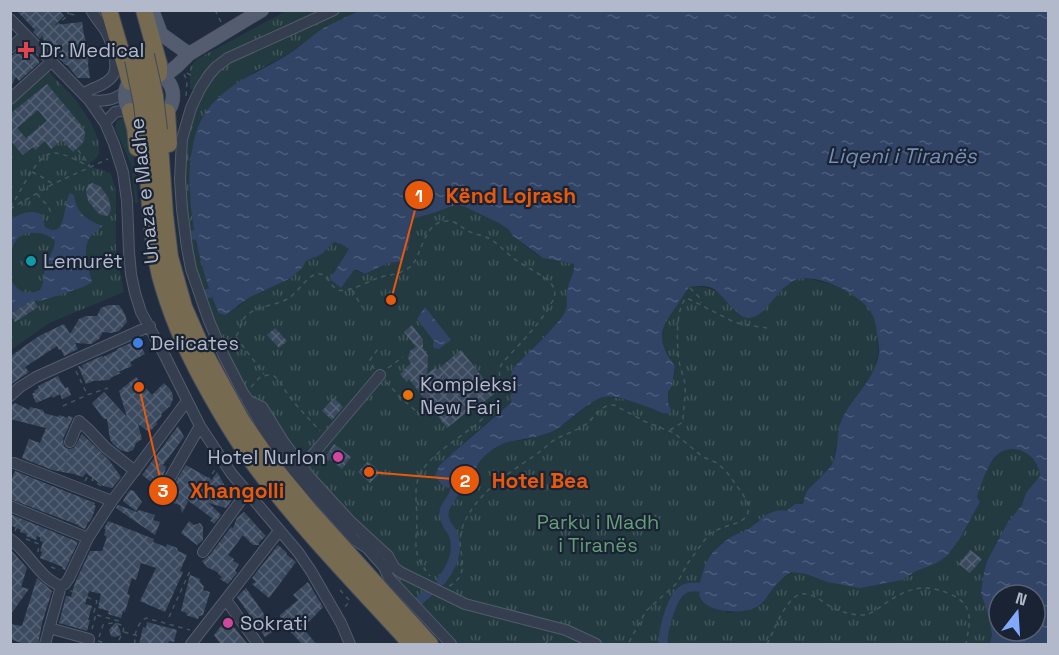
<svg xmlns="http://www.w3.org/2000/svg" width="1059" height="655" viewBox="0 0 1059 655" font-family="'Space Grotesk',sans-serif">
<defs>
<pattern id="park-tufts" width="24" height="20" patternUnits="userSpaceOnUse" patternTransform="scale(1.5)"><rect width="24" height="20" fill="#233b40"/><path d="M3 7l-1-3M5 7V3M7 7l1-3M15 17l-1-3M17 17v-4M19 17l1-3" fill="none" stroke="#41555a"/></pattern>
<pattern id="water-ripples" width="26" height="14" patternUnits="userSpaceOnUse" patternTransform="scale(1.5)"><rect width="26" height="14" fill="#314466"/><path d="M2 4q2-2 4 0t4 0M15 11q2-2 4 0t4 0" fill="none" stroke="#4c5d7b"/></pattern>
<pattern id="building-cross-hatch" width="8" height="8" patternUnits="userSpaceOnUse" patternTransform="scale(1.5)"><rect width="8" height="8" fill="#3c4a5f"/><path d="M0 0l8 8M0 8l8-8" fill="none" stroke="#566275"/></pattern>
</defs>
<rect width="100%" height="100%" fill="#212c3f"/>
<path fill="#233b40" d="M 122,119 L 125,119 L 132,135 L 138,203 L 135,203 L 131,165 L 115,128 L 117,120 Z"/>
<path fill="url(#park-tufts)" d="M 286,11 L 359,11 L 322,29 L 289,54 L 254,72 L 213,104 L 204,116 L 192,148 L 190,192 L 193,223 L 197,247 L 211,293 L 238,307 L 250,297 L 291,278 L 303,267 L 306,261 L 322,254 L 334,242 L 341,244 L 350,249 C 342,257 337,270 330,279 L 341,288 L 354,270 L 365,274 L 388,263 L 400,262 C 403,257 409,243 410,238 C 412,231 408,228 412,219 L 457,205 L 463,206 L 499,223 L 508,229 L 513,236 L 536,254 L 550,260 L 574,264 C 575,272 570,279 568,287 C 565,294 568,303 566,310 C 560,324 526,355 514,367 C 507,378 514,391 511,403 L 471,436 L 439,466 L 448,488 L 461,484 L 464,479 L 474,473 L 481,460 L 486,455 L 501,444 L 511,441 L 525,440 L 547,434 L 557,429 L 596,400 L 604,396 L 634,401 L 666,414 L 668,392 L 672,386 L 675,371 L 675,366 L 665,354 L 661,343 L 663,331 L 665,320 L 689,287 C 715,284 724,297 739,315 L 760,314 L 787,285 L 799,279 L 810,279 L 835,285 L 849,292 L 862,301 L 871,311 L 877,322 L 878,353 L 874,372 L 841,421 L 833,462 L 814,486 L 806,492 L 803,504 L 795,504 L 786,511 L 758,520 L 745,532 L 734,536 L 721,544 L 711,554 L 706,566 L 727,613 L 743,611 L 760,606 L 782,578 L 791,572 L 806,574 L 827,582 L 902,580 L 916,571 L 935,564 L 946,557 L 959,540 L 980,502 L 977,497 C 985,475 994,438 1026,453 C 1034,457 1040,468 1040,476 L 1026,493 L 1022,505 L 1008,522 L 987,561 L 984,572 L 981,593 L 989,618 L 992,634 L 990,644 L 456,644 L 394,575 L 388,565 L 251,398 L 218,339 L 191,262 L 181,173 L 192,109 L 193,89 L 190,89 L 190,67 L 197,59 Z
M 47,70 C 55,79 65,88 73,97 C 83,109 115,153 90,162 L 90,167 L 104,170 L 111,174 L 116,192 L 116,252 L 124,292 L 49,323 L 11,350 L 10,103 Z"/>
<path fill="url(#water-ripples)" fill-rule="evenodd" d="M 359,11 L 1048,11 L 1048,644 L 990,644 L 992,634 L 989,618 L 981,593 L 984,572 L 987,561 L 1008,522 L 1022,505 L 1026,493 L 1040,476 C 1039,452 1007,438 992,461 C 985,472 981,485 977,497 L 980,502 L 959,540 L 946,557 L 935,564 L 916,571 L 902,580 L 860,588 L 827,582 L 806,574 L 791,572 C 781,578 776,585 769,594 C 766,598 763,603 760,605 C 747,615 710,614 701,599 C 695,589 706,560 713,552 C 719,546 727,539 735,535 C 739,533 743,533 747,530 C 759,521 770,508 786,511 L 795,504 L 803,504 C 804,500 805,494 807,491 C 815,482 825,474 832,464 C 839,451 836,431 842,419 C 853,396 876,379 879,352 C 879,346 878,340 877,334 C 876,314 868,305 851,294 C 838,285 816,276 799,279 C 779,284 768,315 750,318 C 737,320 724,294 712,288 C 705,285 697,286 689,287 C 683,295 679,303 673,311 C 657,332 659,345 675,366 L 672,386 L 668,392 L 668,403 L 671,410 L 670,413 C 661,415 656,409 648,407 C 637,403 615,394 603,397 C 593,399 567,422 557,429 C 543,437 528,438 513,441 C 501,442 489,451 481,460 C 478,463 477,468 474,472 C 470,477 464,478 461,484 L 448,488 L 442,485 L 435,476 L 439,466 L 455,451 L 511,403 C 514,391 507,378 514,367 C 526,355 560,324 566,310 C 568,303 565,294 568,287 C 570,279 575,272 574,264 L 543,258 L 513,236 L 508,229 L 499,223 L 463,206 L 457,205 L 450,207 L 433,213 L 412,219 C 407,228 412,231 410,238 C 409,243 403,257 400,262 L 388,263 L 365,274 L 357,270 L 354,270 L 341,288 L 330,279 L 349,249 L 341,244 L 334,242 L 322,254 L 306,261 L 303,267 L 291,278 L 250,297 L 225,315 L 219,313 C 195,261 170,149 213,103 C 236,79 262,71 289,54 C 301,46 311,36 322,29 C 334,22 347,17 359,11 ZM 999,595 L 1035,595 L 1035,631 L 999,631 Z
M 70,193 L 74,195 C 76,213 88,221 103,226 C 100,229 95,231 92,235 C 80,247 89,268 92,282 L 83,287 L 53,297 L 40,301 L 31,300 L 11,313 L 11,280 C 18,292 27,296 40,290 C 45,282 43,274 46,265 C 49,256 54,251 55,241 C 47,231 22,229 15,242 C 12,246 12,252 11,256 L 11,220 C 19,213 33,209 42,215 L 45,227 C 67,240 62,207 70,193 Z
M 425,307 L 451,340 L 439,349 L 434,348 L 433,345 L 434,341 L 417,319 Z"/>
<g fill="none" stroke-linecap="round" stroke-linejoin="round">
<path stroke="#314466" stroke-width="9" d="M 189,235 L 195,235
M 206,294 L 211,293
M 441,581 C 452,567 461,550 452,532 C 449,527 444,522 444,515 C 443,503 455,500 456,485
M 419,601 L 429,592
M 663,644 C 663,631 671,596 684,589 C 689,586 694,587 699,587"/>
</g>
<path fill="url(#building-cross-hatch)" fill-rule="evenodd" d="M 16,10 L 59,10 L 64,16 L 55,25 L 82,22 L 84,35 L 89,51 L 88,65 L 90,78 L 78,78 L 67,65 L 66,65 L 48,48 L 42,36 L 40,39 L 33,32 L 35,30 Z
M 25,45 L 39,61 L 39,63 L 19,81 L 16,77 L 10,88 L 10,57 Z
M 47,84 L 82,126 L 85,133 L 84,141 L 80,146 L 73,152 L 62,140 L 51,149 L 45,141 L 35,150 L 33,147 L 23,155 L 10,140 L 10,114 ZM 38,110 L 47,121 L 26,138 L 17,128 Z
M 92,183 L 100,186 L 108,197 L 111,209 L 109,214 L 107,216 L 101,215 L 97,212 L 88,201 L 86,190 L 88,185 Z
M 33,299 L 38,307 L 15,322 L 10,314 Z
M 109,305 L 119,305 L 125,314 L 127,322 L 119,331 L 111,333 L 103,332 L 99,339 L 91,344 L 75,343 L 78,349 L 64,356 L 61,349 L 59,350 L 57,346 L 25,367 L 29,372 L 10,385 L 10,357 L 15,353 L 39,336 L 64,324 L 70,334 L 79,319 L 86,316 L 97,316 L 101,308 Z
M 412,325 L 423,340 L 423,348 L 428,356 L 427,374 L 435,368 L 437,370 L 461,350 L 495,393 L 475,409 L 473,407 L 447,428 L 409,379 L 407,382 L 400,374 L 411,363 L 408,358 L 410,351 L 416,347 L 404,332 Z
M 275,328 L 287,341 L 279,348 L 267,335 Z
M 138,340 L 145,354 L 130,362 L 132,366 L 118,372 L 121,373 L 112,377 L 109,380 L 93,381 L 86,384 L 78,366 L 80,366 L 83,369 L 82,365 L 102,356 L 103,357 L 118,350 L 117,349 Z
M 58,376 L 62,384 L 63,384 L 65,388 L 68,387 L 71,395 L 62,399 L 60,394 L 53,398 L 52,396 L 36,403 L 32,394 L 35,392 L 34,391 L 39,388 L 38,386 Z
M 136,377 L 152,395 L 164,383 L 170,389 L 173,395 L 173,399 L 170,406 L 161,414 L 162,416 L 156,422 L 157,424 L 149,432 L 138,424 L 142,439 L 136,443 L 133,450 L 128,452 L 120,450 L 113,444 L 110,439 L 107,419 L 104,419 L 92,403 L 104,392 L 127,417 L 119,391 Z
M 334,398 L 343,407 L 332,420 L 322,411 Z
M 15,403 L 29,410 L 30,407 L 43,410 L 44,413 L 58,417 L 59,415 L 68,418 L 68,416 L 73,417 L 63,439 L 64,446 L 68,449 L 74,448 L 82,434 L 109,460 L 121,477 L 112,488 L 103,486 L 86,473 L 83,477 L 74,474 L 52,470 L 22,458 L 29,439 L 40,443 L 46,428 L 10,419 L 10,405 Z
M 178,426 L 184,437 L 163,465 L 166,467 L 163,477 L 163,481 L 169,485 L 174,484 L 186,465 L 212,480 L 217,472 L 226,488 L 225,490 L 234,497 L 226,508 L 209,503 L 221,515 L 214,524 L 210,520 L 213,519 L 185,498 L 188,502 L 182,513 L 180,505 L 173,503 L 162,486 L 160,489 L 142,475 Z
M 334,444 L 351,457 L 342,469 L 326,456 Z
M 368,461 L 380,472 L 370,483 L 358,472 Z
M 15,471 L 95,503 L 94,505 L 96,506 L 92,518 L 89,522 L 88,522 L 85,529 L 78,526 L 78,525 L 10,499 L 10,482 Z
M 131,490 L 134,491 L 142,502 L 136,511 L 123,501 L 128,492 Z
M 118,505 L 137,512 L 139,510 L 155,515 L 153,520 L 160,522 L 155,535 L 116,508 Z
M 244,512 L 266,536 L 259,542 L 259,545 L 253,545 L 243,535 L 228,555 L 234,559 L 233,561 L 239,564 L 235,571 L 237,573 L 228,584 L 220,579 L 222,577 L 218,574 L 219,573 L 207,567 L 202,561 L 209,556 L 231,527 L 233,528 L 237,518 Z
M 10,514 L 78,542 L 65,570 L 62,569 L 63,567 L 40,558 L 42,552 L 40,551 L 43,542 L 40,541 L 40,537 L 37,536 L 36,540 L 26,536 L 27,534 L 20,532 L 21,530 L 10,525 Z
M 108,521 L 154,539 L 153,542 L 166,547 L 167,544 L 177,548 L 178,551 L 187,555 L 180,571 L 183,572 L 165,612 L 140,601 L 156,568 L 141,563 L 136,580 L 132,578 L 127,594 L 130,595 L 125,612 L 123,611 L 121,618 L 108,614 L 109,611 L 98,608 L 101,594 L 89,591 L 85,604 L 92,606 L 88,620 L 90,620 L 87,631 L 59,623 L 66,596 L 71,597 L 75,583 L 90,551 L 102,551 L 107,537 L 104,535 L 106,529 L 104,529 Z
M 189,521 L 194,525 L 200,523 L 203,527 L 203,540 L 197,545 L 181,533 Z
M 278,545 L 287,553 L 286,554 L 296,562 L 269,598 L 252,584 L 256,582 L 252,578 Z
M 10,549 L 27,568 L 21,587 L 29,589 L 10,615 Z
M 970,550 L 982,559 L 970,573 L 959,564 Z
M 190,575 L 200,579 L 199,581 L 204,586 L 203,590 L 210,592 L 203,615 L 199,616 L 198,619 L 186,615 L 187,613 L 181,611 Z
M 37,578 L 52,591 L 42,623 L 38,645 L 27,645 L 10,639 L 10,624 L 22,626 Z
M 308,582 L 323,607 L 303,628 L 317,645 L 303,645 L 283,624 L 280,615 L 298,600 L 293,595 Z
M 246,588 L 275,630 L 265,637 L 237,597 Z
M 227,618 L 248,645 L 221,645 L 214,635 Z
M 116,622 L 120,630 L 121,635 L 115,637 L 111,636 L 109,630 Z
M 147,622 L 177,630 L 174,642 L 169,641 L 168,645 L 139,645 L 143,627 L 146,628 Z"/>
<g fill="none" stroke-linecap="round" stroke-linejoin="round">
<defs>
<path id="minor" d="M 334,10 L 228,58 L 216,67 L 209,75 L 200,89 L 191,108 L 182,139 L 180,179 L 182,209 L 187,248 L 191,269 L 209,321 L 224,356 L 243,393 L 249,401 L 262,407 L 283,441 L 309,476 L 351,522 L 388,556 L 394,567 L 400,572 L 465,604 L 566,630 L 596,644
M 10,19 L 89,100 L 105,123 L 114,144 L 123,172 L 127,201 L 129,252 L 131,274 L 135,293 L 141,312 L 165,356 L 200,426 L 231,473 L 298,552 L 311,571 L 341,623 L 350,644
M 10,48 L 25,35
M 83,94 C 92,87 103,87 111,78 C 121,68 111,40 105,30 C 100,23 95,17 91,10
M 10,99 L 51,62
M 89,100 C 103,102 116,101 126,90
M 105,123 L 115,112 L 129,110
M 10,396 L 20,387 L 36,377 L 150,326
M 247,400 L 263,428 L 295,473 L 355,540 L 367,548 L 384,567 L 389,578 L 451,644
M 70,442 L 79,421 L 88,429 L 106,448 L 135,471
M 14,463 L 112,501
M 298,471 L 316,451 L 380,375
M 170,478 L 200,426
M 10,506 L 88,538
M 10,539 C 29,552 39,578 61,586
M 203,552 L 247,492
M 226,600 L 258,644
M 49,628 L 89,639 L 88,644
M 45,644 L 61,586 L 65,584 L 69,578 L 88,538 L 112,501 L 187,401
M 191,644 L 279,531"/>
<path id="major" d="M 152,10 L 161,34 L 189,54
M125 96a24 24 0 1 1 48 0a24 24 0 1 1-48 0Z
M 163,77 L 177,66 L 189,54 L 262,10"/>
<path id="highway" d="M 109,10 L 130,82
M 144,10 L 159,64 L 159,74
M 130,111 L 135,128 L 137,148
M 167,112 L 169,144
M 159,130 L 165,215 L 170,257 L 184,307 L 202,348 L 242,421 L 273,466 L 310,511 L 430,644
M 145,132 C 149,180 149,229 160,276 C 170,313 185,348 203,381 C 222,416 242,450 267,481 C 310,537 363,591 411,644"/>
</defs>
<use href="#minor" stroke="#535c6d" stroke-width="12"/>
<use href="#major" stroke="#3e4758" stroke-width="15"/>
<use href="#highway" stroke="#40495a" stroke-width="18"/>
<path stroke="#41585d" stroke-width="1.5" stroke-dasharray="4.5 4.5" stroke-linecap="butt" d="M 215,10 L 221,22
M 70,14 L 75,15
M 43,39 L 69,14 L 66,10
M 187,73 L 195,78
M 184,74 L 187,81 L 186,96
M 78,150 L 90,166
M 32,172 L 42,177 L 53,184
M 37,194 L 48,206 L 52,215
M 10,207 C 21,194 35,154 54,153 C 65,153 79,162 89,166
M 10,209 L 53,184 L 108,159
M 690,288 L 699,297 L 701,303
M 352,290 L 362,307
M 236,337 L 264,374
M 228,340 L 237,335 C 241,328 240,321 247,315 C 259,305 276,306 289,298 C 298,292 307,276 317,274 C 327,272 330,287 338,290 C 349,293 370,280 381,277 C 387,275 393,275 399,273 C 403,271 408,269 411,266 C 422,256 423,222 446,221 C 454,220 460,226 466,230 C 473,234 481,235 488,238 C 497,242 505,252 513,258 C 524,266 537,272 548,280 C 551,283 554,287 555,291 C 556,308 516,348 504,361 C 492,374 509,391 497,404 C 489,413 480,422 470,429 C 455,441 424,459 418,479 C 414,492 417,507 417,521 C 416,547 412,554 430,576
M 388,368 L 403,357
M 374,369 L 370,360 L 380,346
M 76,371 L 87,394
M 386,382 L 401,398 L 424,418
M 251,387 L 260,377 L 268,375 L 274,376 L 279,380 L 288,395 L 298,407 L 320,431
M 63,406 L 87,395 L 108,388
M 670,430 L 683,422 C 683,409 686,397 685,384 C 683,374 678,363 678,352 C 677,338 676,309 686,298 L 691,300 L 732,321 L 741,324 L 767,328
M 98,462 L 100,468 L 92,480 L 101,486
M 62,472 L 68,457 L 66,452
M 85,481 L 89,474
M 191,503 L 217,467
M 15,531 L 19,521
M 26,539 L 39,544 L 38,552
M 51,567 L 60,570
M 449,586 C 469,576 461,559 460,541 C 460,533 463,525 466,519 C 482,488 514,470 541,451 C 546,447 550,442 556,439 C 565,434 576,431 585,425 C 595,418 600,404 614,405 L 646,422 L 674,433 L 703,457 L 717,463 L 726,471 L 742,493 L 748,503 L 749,508 L 747,516 L 740,522 L 721,528 L 709,534 L 688,563 L 677,583 L 646,611 L 628,644
M 74,588 L 76,589 L 76,590 L 72,589 L 71,591 C 80,593 88,598 97,601 L 94,612 L 96,614 L 92,629
M 340,590 L 350,601 L 344,608
M 97,615 L 119,621 L 118,624
M 169,617 L 190,571
M 124,632 L 146,638 L 147,635
M 99,637 L 103,625 C 111,622 116,623 124,626 L 123,632 L 117,644
M 98,641 L 108,644
M 135,644 C 134,634 137,624 146,618 L 190,630
M 545,644 L 552,636
M 767,644 C 774,631 784,602 798,595 C 810,590 822,602 831,607 C 841,612 852,615 862,615 C 870,615 876,610 883,605 C 906,589 923,582 950,594 C 975,605 970,621 966,644"/>
<use href="#minor" stroke="#353e4f" stroke-width="10"/>
<use href="#major" stroke="#535d6f" stroke-width="14"/>
<use href="#highway" stroke="#766a51" stroke-width="16"/>
<defs>
<path id="highway-bridge" d="M 146,55 L 155,96 L 159,130
M 133,60 L 142,104 L 145,132"/>
</defs>
<use href="#highway-bridge" stroke="#40495a" stroke-width="18" stroke-linecap="butt"/>
<use href="#highway-bridge" stroke="#766a51" stroke-width="16"/>
</g>
<path fill="#e0444e" stroke="#1a2334" stroke-width="2" d="M23 41h6v6h6v6h-6v6h-6v-6h-6v-6h6z"/>
<circle fill="#0f9aa8" stroke="#1a2334" stroke-width="2" cx="31" cy="261" r="6"/>
<circle fill="#3f7fe0" stroke="#1a2334" stroke-width="2" cx="138" cy="343" r="6"/>
<circle fill="#e8710a" stroke="#1a2334" stroke-width="2" cx="408" cy="395" r="6"/>
<g fill="#d1479c" stroke="#1a2334" stroke-width="2">
<circle cx="338" cy="457" r="6"/>
<circle cx="228" cy="623" r="6"/>
</g>
<g text-anchor="middle" stroke-width="4.5" stroke-linejoin="round" paint-order="stroke">
<g font-size="20" fill="#b1b9ca" stroke="#1a2334" text-anchor="start">
<text x="40" y="57">Dr. Medical</text>
<text x="43" y="268">Lemurët</text>
<text x="150" y="350">Delicates</text>
<text x="420" y="391">Kompleksi<tspan x="420" dy="23">New Fari</tspan></text>
<text x="326" y="464" text-anchor="end">Hotel Nurlon</text>
<text x="240" y="630">Sokrati</text>
</g>
<g font-size="20" fill="#b1b9ca" stroke="#1a2334">
<text transform="translate(144 191) rotate(-96)" y="7">Unaza e Madhe</text>
</g>
<g font-size="20" fill="#659e76" stroke="#1a2334">
<text x="598" y="529">Parku i Madh<tspan x="598" dy="23">i Tiranës</tspan></text>
</g>
<g font-size="21" font-style="italic" fill="#758db5" stroke="#1a2334">
<text x="902" y="163">Liqeni i Tiranës</text>
</g>
</g>
<path fill="none" stroke="#e8590c" stroke-width="2" d="M391 300L419 195M369 472L465 480M139 387L163 491"/>
<g fill="#e8590c" stroke="#1a2334" stroke-width="2">
<circle cx="391" cy="300" r="6"/>
<circle cx="369" cy="472" r="6"/>
<circle cx="139" cy="387" r="6"/>
<circle cx="419" cy="195" r="15"/>
<circle cx="465" cy="480" r="15"/>
<circle cx="163" cy="491" r="15"/>
</g>
<g font-size="18" text-anchor="middle" font-weight="bold" fill="#fff">
<text x="419" y="202">1</text>
<text x="465" y="487">2</text>
<text x="163" y="497">3</text>
</g>
<g font-size="21" text-anchor="middle" font-weight="bold" fill="#e8590c" stroke="#1a2334" stroke-width="4.5" stroke-linejoin="round" paint-order="stroke">
<text x="511" y="203">Kënd Lojrash</text>
<text x="540" y="488">Hotel Bea</text>
<text x="237" y="498">Xhangolli</text>
</g>
<rect width="1059" height="655" fill="none" stroke="#b1b9ca" stroke-width="24"/>
<g transform="translate(1017 613) rotate(17)"><circle r="28" fill="#1a2334" stroke="#565f70" stroke-width="1.5"/>
<path d="M0-4.5L10 22L0 15L-10 22Z" fill="#81aaff"/>
<text y="-9" font-size="16" font-weight="bold" text-anchor="middle" fill="#b1b9ca">N</text>
</g>
</svg>
